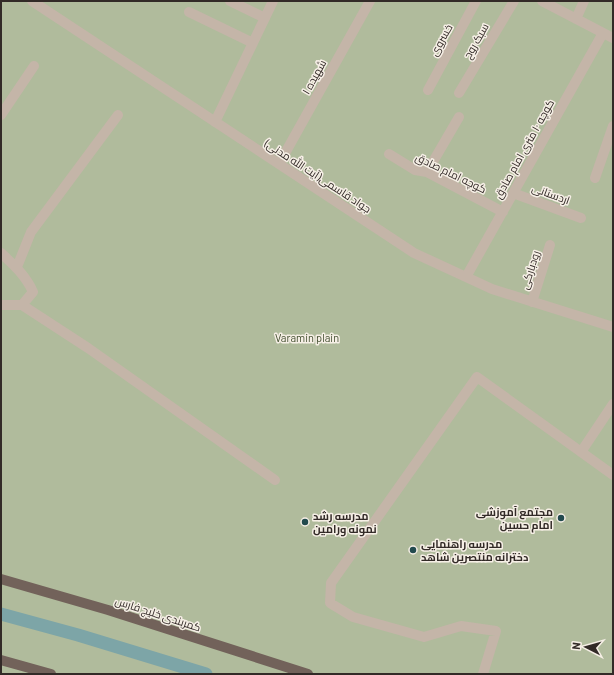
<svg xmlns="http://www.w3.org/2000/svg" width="614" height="675" viewBox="0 0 614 675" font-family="Barlow,Cairo,sans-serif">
<rect width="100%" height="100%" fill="#eee5da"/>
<path fill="#b0bb9c" d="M 1,1 L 613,1 L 613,674 L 1,674 Z"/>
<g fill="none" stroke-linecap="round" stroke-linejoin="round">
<path stroke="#7da5a7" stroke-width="13" d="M 1,614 L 78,635 L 206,674"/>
<path stroke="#c4b5a8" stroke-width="10" d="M 32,1 L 414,253 L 492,289 L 613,327
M 230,1 L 265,18
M 542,1 L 613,38
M 189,12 L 253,43
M 576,19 L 584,1
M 428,90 L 476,1
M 459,93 L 514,1
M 1,115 L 34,66
M 215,122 L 273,1
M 389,154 L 415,170 L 427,172 L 503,212
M 279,164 L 370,1
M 427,172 L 459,117
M 595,178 L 613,126
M 513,193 L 581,218
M 1,253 C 14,265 26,276 33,292 L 22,305 L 1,305
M 17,267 L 31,232 L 118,115
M 466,277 L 603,33
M 532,302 L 550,245
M 22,305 L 88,348 L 275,480
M 581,452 L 613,404
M 483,674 L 496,631 L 461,626 L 424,637 L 353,617 L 330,603 L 331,583 L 477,377 L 613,475"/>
<path stroke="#72625a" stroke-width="10" d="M 1,579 L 108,610 L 308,674
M 1,660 L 51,674"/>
</g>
<g fill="#224a4e" stroke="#f6efe6" stroke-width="1.5">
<circle cx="561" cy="518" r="4"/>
<circle cx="305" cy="522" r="4"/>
<circle cx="413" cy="550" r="4"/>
</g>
<g text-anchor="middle" stroke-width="3" stroke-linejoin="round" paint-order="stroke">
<g font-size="11" fill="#322a27" stroke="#f6efe6">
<text transform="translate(441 40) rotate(-61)" y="4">خسروی</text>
<text transform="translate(476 41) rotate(-60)" y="4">سبک روح</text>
<text transform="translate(314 77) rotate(-61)" y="4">شهیده ۱</text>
<text transform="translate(524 149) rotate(-61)" y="4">کوچه ۱۰ متری امام صادق</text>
<text transform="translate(451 173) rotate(26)" y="4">کوچه امام صادق</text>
<text transform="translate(318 176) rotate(33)" y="4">جواد قاسمی(آیت الله مدنی)</text>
<text transform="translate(551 194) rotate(20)" y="4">اردستانی</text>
<text transform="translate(530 270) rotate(-72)" y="4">رودبارکی</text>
<text transform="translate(158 614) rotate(18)" y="4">کمربندی خلیج فارس</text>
</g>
<g font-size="11" fill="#414d2e" stroke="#f6efe6">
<text x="307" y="342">Varamin plain</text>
</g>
<g font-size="11" font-weight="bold" fill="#322a27" stroke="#f6efe6" text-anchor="start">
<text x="553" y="516" text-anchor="end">مجتمع آموزشی<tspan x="553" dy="13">امام حسین</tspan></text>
<text x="313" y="520">مدرسه رشد<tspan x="313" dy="13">نمونه ورامین</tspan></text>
<text x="421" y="548">مدرسه راهنمایی<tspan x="421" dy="13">دخترانه منتصرین شاهد</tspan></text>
</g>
</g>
<rect width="614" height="675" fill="none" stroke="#322a27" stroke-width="4"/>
<g transform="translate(586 647) rotate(276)" stroke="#f6efe6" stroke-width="3" paint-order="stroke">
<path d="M0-3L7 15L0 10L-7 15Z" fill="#322a27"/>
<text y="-6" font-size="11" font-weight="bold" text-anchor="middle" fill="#322a27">N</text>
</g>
</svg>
